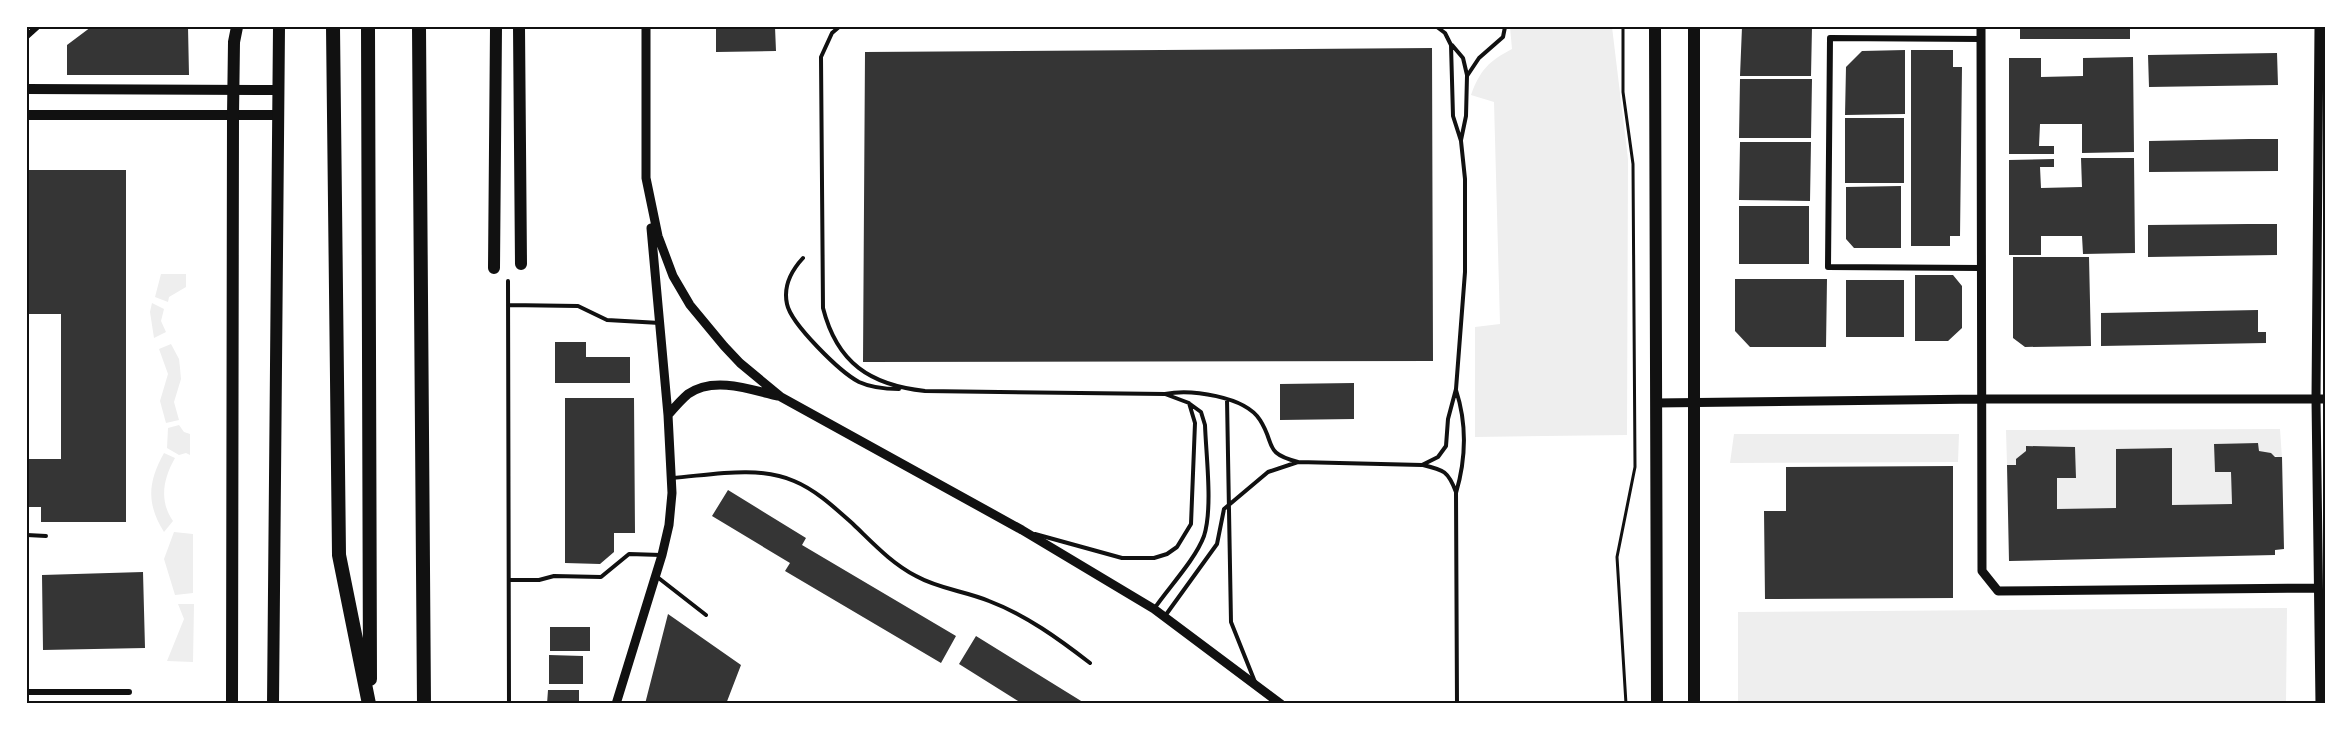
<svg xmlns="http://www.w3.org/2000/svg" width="2352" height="731" viewBox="0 0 2352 731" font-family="'Alegreya Sans',sans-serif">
<rect width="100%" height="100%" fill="#fff"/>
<path fill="#eee" d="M 1510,27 L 1612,27 L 1628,159 L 1627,435 L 1475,437 L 1475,327 L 1500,324 L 1494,102 L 1471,95 C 1480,70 1489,61 1512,49 Z
M 161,274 L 186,274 L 186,287 L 169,297 L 168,302 L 155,297 Z
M 152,303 L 164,309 L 161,321 L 166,332 L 154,338 L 150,312 Z
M 171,344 L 179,359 L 180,368 L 181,379 L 174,402 L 179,420 L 166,423 L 160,401 L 168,374 L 159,349 Z
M 179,425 L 184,432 L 190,434 L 190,455 L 186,453 L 179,455 L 167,448 L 168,428 Z
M 2280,429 L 2282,458 L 2259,451 L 2258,443 L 2214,444 L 2215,471 L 2231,472 L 2232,504 L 2172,505 L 2172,448 L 2116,449 L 2116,508 L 2057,509 L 2057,478 L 2076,478 L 2075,447 L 2026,446 L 2026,451 L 2016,465 L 2007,465 L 2006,430 Z
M 1734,434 L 1959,434 L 1958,462 L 1730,463 Z
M 164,453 L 175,458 C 163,479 159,501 173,521 L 164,532 C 146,503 148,482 164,453 Z
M 174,532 L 193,534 L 193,593 L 175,595 L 164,559 Z
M 178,604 L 194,604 L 193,662 L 167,661 L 184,619 Z
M 2287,608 L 2286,704 L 1738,704 L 1738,612 Z"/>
<path fill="#353535" d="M 91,27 L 188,27 L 189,75 L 67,75 L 67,45 Z
M 716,27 L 775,27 L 776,51 L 716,52 Z
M 1742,27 L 1812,27 L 1811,76 L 1740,76 Z
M 2020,27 L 2130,27 L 2130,39 L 2020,39 Z
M 1432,48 L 1433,361 L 863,362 L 865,52 Z
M 1905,50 L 1905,114 L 1845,115 L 1846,67 L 1862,51 Z
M 1911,50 L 1953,50 L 1953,67 L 1962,67 L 1960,236 L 1950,236 L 1950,246 L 1911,246 Z
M 2277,53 L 2278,85 L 2149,87 L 2148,55 Z
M 2133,57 L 2134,152 L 2082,153 L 2082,124 L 2040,124 L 2039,146 L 2054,146 L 2054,154 L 2009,154 L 2009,58 L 2041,58 L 2041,77 L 2083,76 L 2083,58 Z
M 1740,79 L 1812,79 L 1811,138 L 1739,138 Z
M 1845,118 L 1904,118 L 1904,183 L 1845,183 Z
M 2249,139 L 2278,139 L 2278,171 L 2149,172 L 2149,141 Z
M 1740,142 L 1811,142 L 1810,201 L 1739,200 Z
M 2081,158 L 2134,158 L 2135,253 L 2083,254 L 2082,236 L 2041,236 L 2041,255 L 2009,255 L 2009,160 L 2054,159 L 2054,167 L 2040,167 L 2041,188 L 2082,187 Z
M 27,170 L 126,170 L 126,522 L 41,522 L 41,507 L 27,507 L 27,459 L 61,459 L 61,314 L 27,314 Z
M 1901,186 L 1901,248 L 1854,248 L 1846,239 L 1846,187 Z
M 1739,206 L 1809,206 L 1809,264 L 1739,264 Z
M 2248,224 L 2277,224 L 2277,255 L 2148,257 L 2148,225 Z
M 2013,257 L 2089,257 L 2091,346 L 2025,347 L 2013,338 Z
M 1915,275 L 1953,275 L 1962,286 L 1962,328 L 1948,341 L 1915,341 Z
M 1735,279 L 1827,279 L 1826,347 L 1750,347 L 1735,331 Z
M 1846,280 L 1904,280 L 1904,337 L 1846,337 Z
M 2258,310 L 2258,332 L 2266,332 L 2266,343 L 2101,346 L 2101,313 Z
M 555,342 L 586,342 L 586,357 L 630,357 L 630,383 L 555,383 Z
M 1354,383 L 1354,419 L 1280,420 L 1280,384 Z
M 565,398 L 634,398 L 635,533 L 614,533 L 614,552 L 600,564 L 565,563 Z
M 2258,443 L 2259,451 L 2271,453 L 2275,457 L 2282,457 L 2284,549 L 2275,550 L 2275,555 L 2009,561 L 2007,465 L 2016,465 L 2016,459 L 2026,451 L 2026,446 L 2075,447 L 2076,478 L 2057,478 L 2057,509 L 2116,508 L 2116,449 L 2172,448 L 2172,505 L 2232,504 L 2231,472 L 2215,472 L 2214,444 Z
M 1953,466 L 1953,598 L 1765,599 L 1764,511 L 1786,511 L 1786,467 Z
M 728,490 L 806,538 L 802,545 L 956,636 L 941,663 L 785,571 L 790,563 L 712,516 Z
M 143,572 L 145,648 L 43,650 L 42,575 Z
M 668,614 L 741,665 L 726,704 L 645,704 Z
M 550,627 L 590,627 L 590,651 L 550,651 Z
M 976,636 L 1086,704 L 1023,704 L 959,664 Z
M 549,655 L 583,656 L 583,684 L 549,684 Z
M 548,690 L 579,690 L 579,704 L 547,704 Z"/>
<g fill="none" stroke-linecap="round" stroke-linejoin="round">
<path stroke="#111" stroke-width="3" d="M 1623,27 L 1623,92 L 1633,164 L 1635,467 L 1617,557 L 1626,704"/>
<path stroke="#111" stroke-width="4" d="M 839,27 L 832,33 L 821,57 L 823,308 C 837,363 870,385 925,391 L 1165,394 C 1190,389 1245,396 1260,420 C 1276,445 1263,453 1298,462
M 1452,45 L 1463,58 L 1467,75
M 1461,140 L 1466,116 L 1467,76 L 1479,58 L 1503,37 L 1505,27
M 803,258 C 791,271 783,286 787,304 C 791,324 840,372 859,382 C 872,388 885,389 899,389
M 508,281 L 509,704
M 508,305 L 578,306 L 607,320 L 660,323
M 1456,390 C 1467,424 1466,459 1456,493 L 1457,704
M 1227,399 L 1231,622 L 1255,682
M 1423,465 C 1444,470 1448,471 1456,492
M 672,478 C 711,475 757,465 794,481 C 816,490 835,508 853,524 C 873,543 891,563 916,576 C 939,589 965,591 989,601 C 1026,615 1059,639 1090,663
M 1035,534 L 1122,558 L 1154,558 L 1167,554 L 1177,547 L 1191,524 L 1195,423 L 1189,403 L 1165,394
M 27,535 L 46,536
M 656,576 L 706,615
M 509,580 L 539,580 L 554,576 L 601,577 L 629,554 L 661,555
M 1154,609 C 1169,587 1195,560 1204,536 C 1213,508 1206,455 1205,425 L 1201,412 L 1190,404
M 1165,616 L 1217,544 L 1224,509 L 1268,472 L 1298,462 L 1422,465 L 1438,457 L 1446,446 L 1448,419 L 1456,389 L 1465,272 L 1465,179 L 1461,141 L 1453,116 L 1451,45 L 1445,33 L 1437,27"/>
<path stroke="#111" stroke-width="6" d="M 27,36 L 37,27
M 1981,268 L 1828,267 L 1830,38 L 1981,39
M 27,692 L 129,692"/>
<path stroke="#111" stroke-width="9" d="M 646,27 L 646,178 L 658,236 L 673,276 L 690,305 L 724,346 L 740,363 L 781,397 L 1022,530 L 1154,609 L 1281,704
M 1981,27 L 1982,571 L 1998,591 L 2318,588
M 2319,27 L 2316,399 L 2320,704
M 1656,403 L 1980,399 L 2325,399
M 668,415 C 674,408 681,400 688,394 C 713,376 750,389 777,396
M 616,704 L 662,555 L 669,525 L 672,493 L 668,415 L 651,228"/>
<path stroke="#111" stroke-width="10" d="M 27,89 L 279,90
M 27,115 L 278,115"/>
<path stroke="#111" stroke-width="12" d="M 1655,27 L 1657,704
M 1694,27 L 1694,704
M 232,704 L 233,115 L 234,42 L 237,27
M 273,704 L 279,27"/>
<path stroke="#111" stroke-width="12" d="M 519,27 L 521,264
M 494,268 L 496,27"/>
<path stroke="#111" stroke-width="14" d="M 333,27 L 339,555 L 369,704
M 368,27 L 370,679
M 419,27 L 424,704"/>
</g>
<rect width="2352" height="731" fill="none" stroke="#ffffff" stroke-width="57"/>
<rect x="28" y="28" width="2296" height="674" fill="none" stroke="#111" stroke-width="2"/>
</svg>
